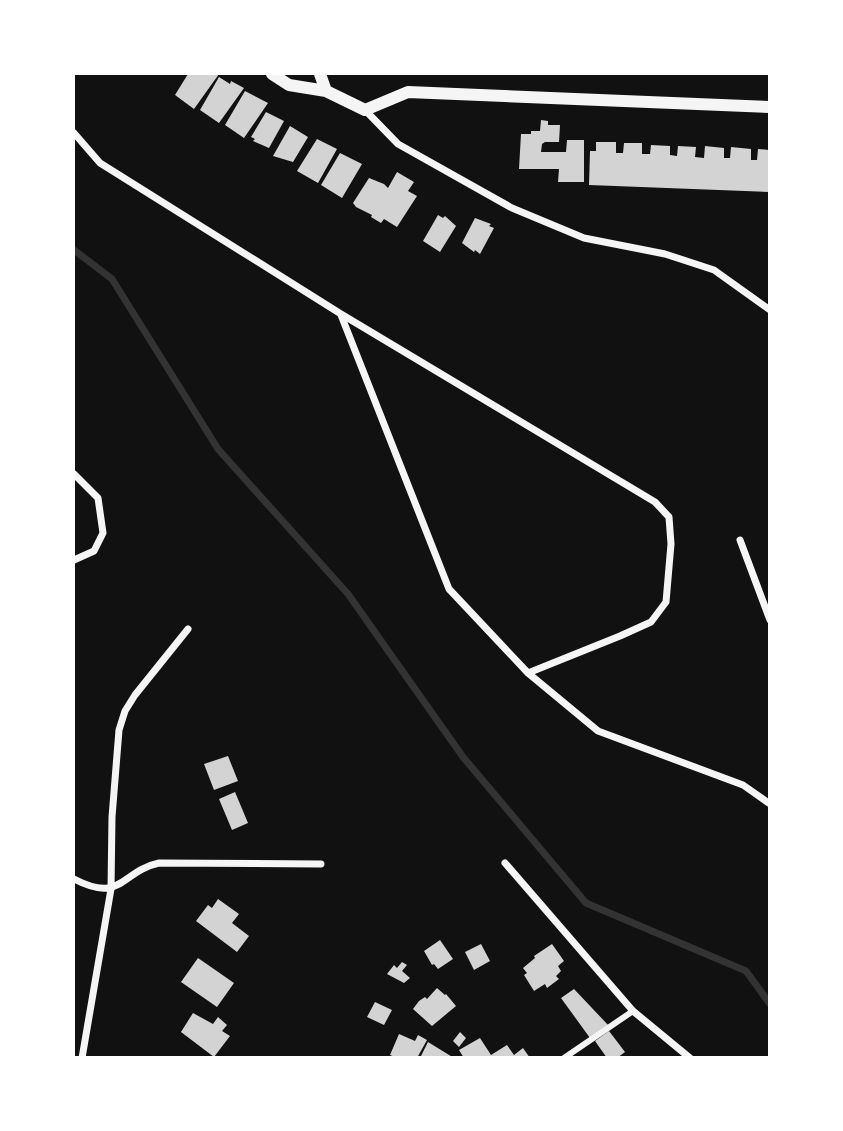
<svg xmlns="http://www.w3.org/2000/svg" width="843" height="1131" viewBox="0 0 843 1131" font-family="Quicksand,sans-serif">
<rect width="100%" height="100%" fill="#111"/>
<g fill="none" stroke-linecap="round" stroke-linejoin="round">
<path stroke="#333" stroke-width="7" d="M 74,250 L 112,279 L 218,449 L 348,594 L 463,757 L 586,903 L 746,971 L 770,1004"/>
</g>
<path fill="#d3d3d3" d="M 188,74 L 219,74 L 194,109 L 175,95 Z
M 219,77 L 230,84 L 231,81 L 244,88 L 219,123 L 200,110 Z
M 245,91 L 268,103 L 244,138 L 225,125 Z
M 266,112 L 284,121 L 269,148 L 253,141 L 255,139 L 251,137 Z
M 541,120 L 548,121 L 548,125 L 560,125 L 559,142 L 545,142 L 542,144 L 541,152 L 566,152 L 567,140 L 584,140 L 584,182 L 558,182 L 559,169 L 519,169 L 521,134 L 531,134 L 531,131 L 540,131 Z
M 290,126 L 308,137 L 293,162 L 273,156 Z
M 317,139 L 337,149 L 318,183 L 297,171 Z
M 596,142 L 616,142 L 616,153 L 623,153 L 624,143 L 642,143 L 642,154 L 650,154 L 651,145 L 670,146 L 670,155 L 677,156 L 678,146 L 696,147 L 695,157 L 704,158 L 705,146 L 724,148 L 724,158 L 730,158 L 731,147 L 751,149 L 751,160 L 757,160 L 758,149 L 769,150 L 769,192 L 589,185 L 590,151 L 596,151 Z
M 340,153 L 362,164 L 342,198 L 321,185 Z
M 397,172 L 414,182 L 408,191 L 417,196 L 397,227 L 384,219 L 381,223 L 371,217 L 372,215 L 356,207 L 353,203 L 369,178 L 384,184 L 388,188 Z
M 438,215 L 443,218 L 445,216 L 456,226 L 440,252 L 423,241 Z
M 475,218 L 491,224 L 489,226 L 494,228 L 480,254 L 475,250 L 474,252 L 462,243 Z
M 228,756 L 238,781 L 214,790 L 204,764 Z
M 235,792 L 248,823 L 232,830 L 219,799 Z
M 218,899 L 239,914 L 232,923 L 249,936 L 237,952 L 196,921 L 208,905 L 212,908 Z
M 440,940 L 453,959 L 438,969 L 434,964 L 432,965 L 424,951 Z
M 481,944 L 490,961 L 474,970 L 465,952 Z
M 552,944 L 564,961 L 558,966 L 561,971 L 556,976 L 559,979 L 547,988 L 545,984 L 534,991 L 524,975 L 527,973 L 523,968 L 535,958 L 534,956 Z
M 198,958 L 234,983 L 217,1007 L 181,982 Z
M 402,962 L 407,965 L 402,971 L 410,978 L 404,983 L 387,974 L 394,965 L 397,968 Z
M 437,988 L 445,995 L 446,994 L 456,1006 L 432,1026 L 413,1009 L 419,1001 L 425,997 L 427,999 Z
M 574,989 L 609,1026 L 590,1038 L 561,998 Z
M 375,1002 L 392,1010 L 384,1025 L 367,1017 Z
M 193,1013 L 213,1024 L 218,1017 L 227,1025 L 222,1031 L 230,1036 L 214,1057 L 181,1032 Z
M 609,1031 L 625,1052 L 617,1058 L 607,1058 L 595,1041 Z
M 460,1032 L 466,1038 L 459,1047 L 453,1041 Z
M 399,1034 L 415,1041 L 418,1035 L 427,1040 L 417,1058 L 397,1058 L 390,1055 Z
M 480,1038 L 491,1055 L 507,1045 L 514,1055 L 523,1048 L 530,1058 L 464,1058 L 459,1050 Z
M 428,1042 L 454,1058 L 420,1058 Z"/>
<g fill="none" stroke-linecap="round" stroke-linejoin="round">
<path stroke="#f5f5f5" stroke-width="6" d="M 564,1058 L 633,1011"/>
<path stroke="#f5f5f5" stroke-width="7" d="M 365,110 L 398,144 L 512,208 L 584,238 L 665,254 L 714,270 L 770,310
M 74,133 L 100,163 L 341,314 L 655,502 L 669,517 L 671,544 L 666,602 L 651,622 L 620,636 L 528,673
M 341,315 L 449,589 L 528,673 L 598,731 L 743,785 L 770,804
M 74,474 L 98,498 L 103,533 L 94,551 L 74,560
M 740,540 L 770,620
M 505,863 L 633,1011 L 690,1058
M 74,879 C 122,904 121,871 159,863 L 321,864
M 82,1058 L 111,889 L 112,817 L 119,730 L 125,711 L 135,695 L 188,629"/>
<path stroke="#f5f5f5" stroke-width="12" d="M 272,74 L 289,85 L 326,91 L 365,110 L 408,92 L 770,107
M 320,74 L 326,91"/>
</g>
<rect width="843" height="1131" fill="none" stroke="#ffffff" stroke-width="150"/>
</svg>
